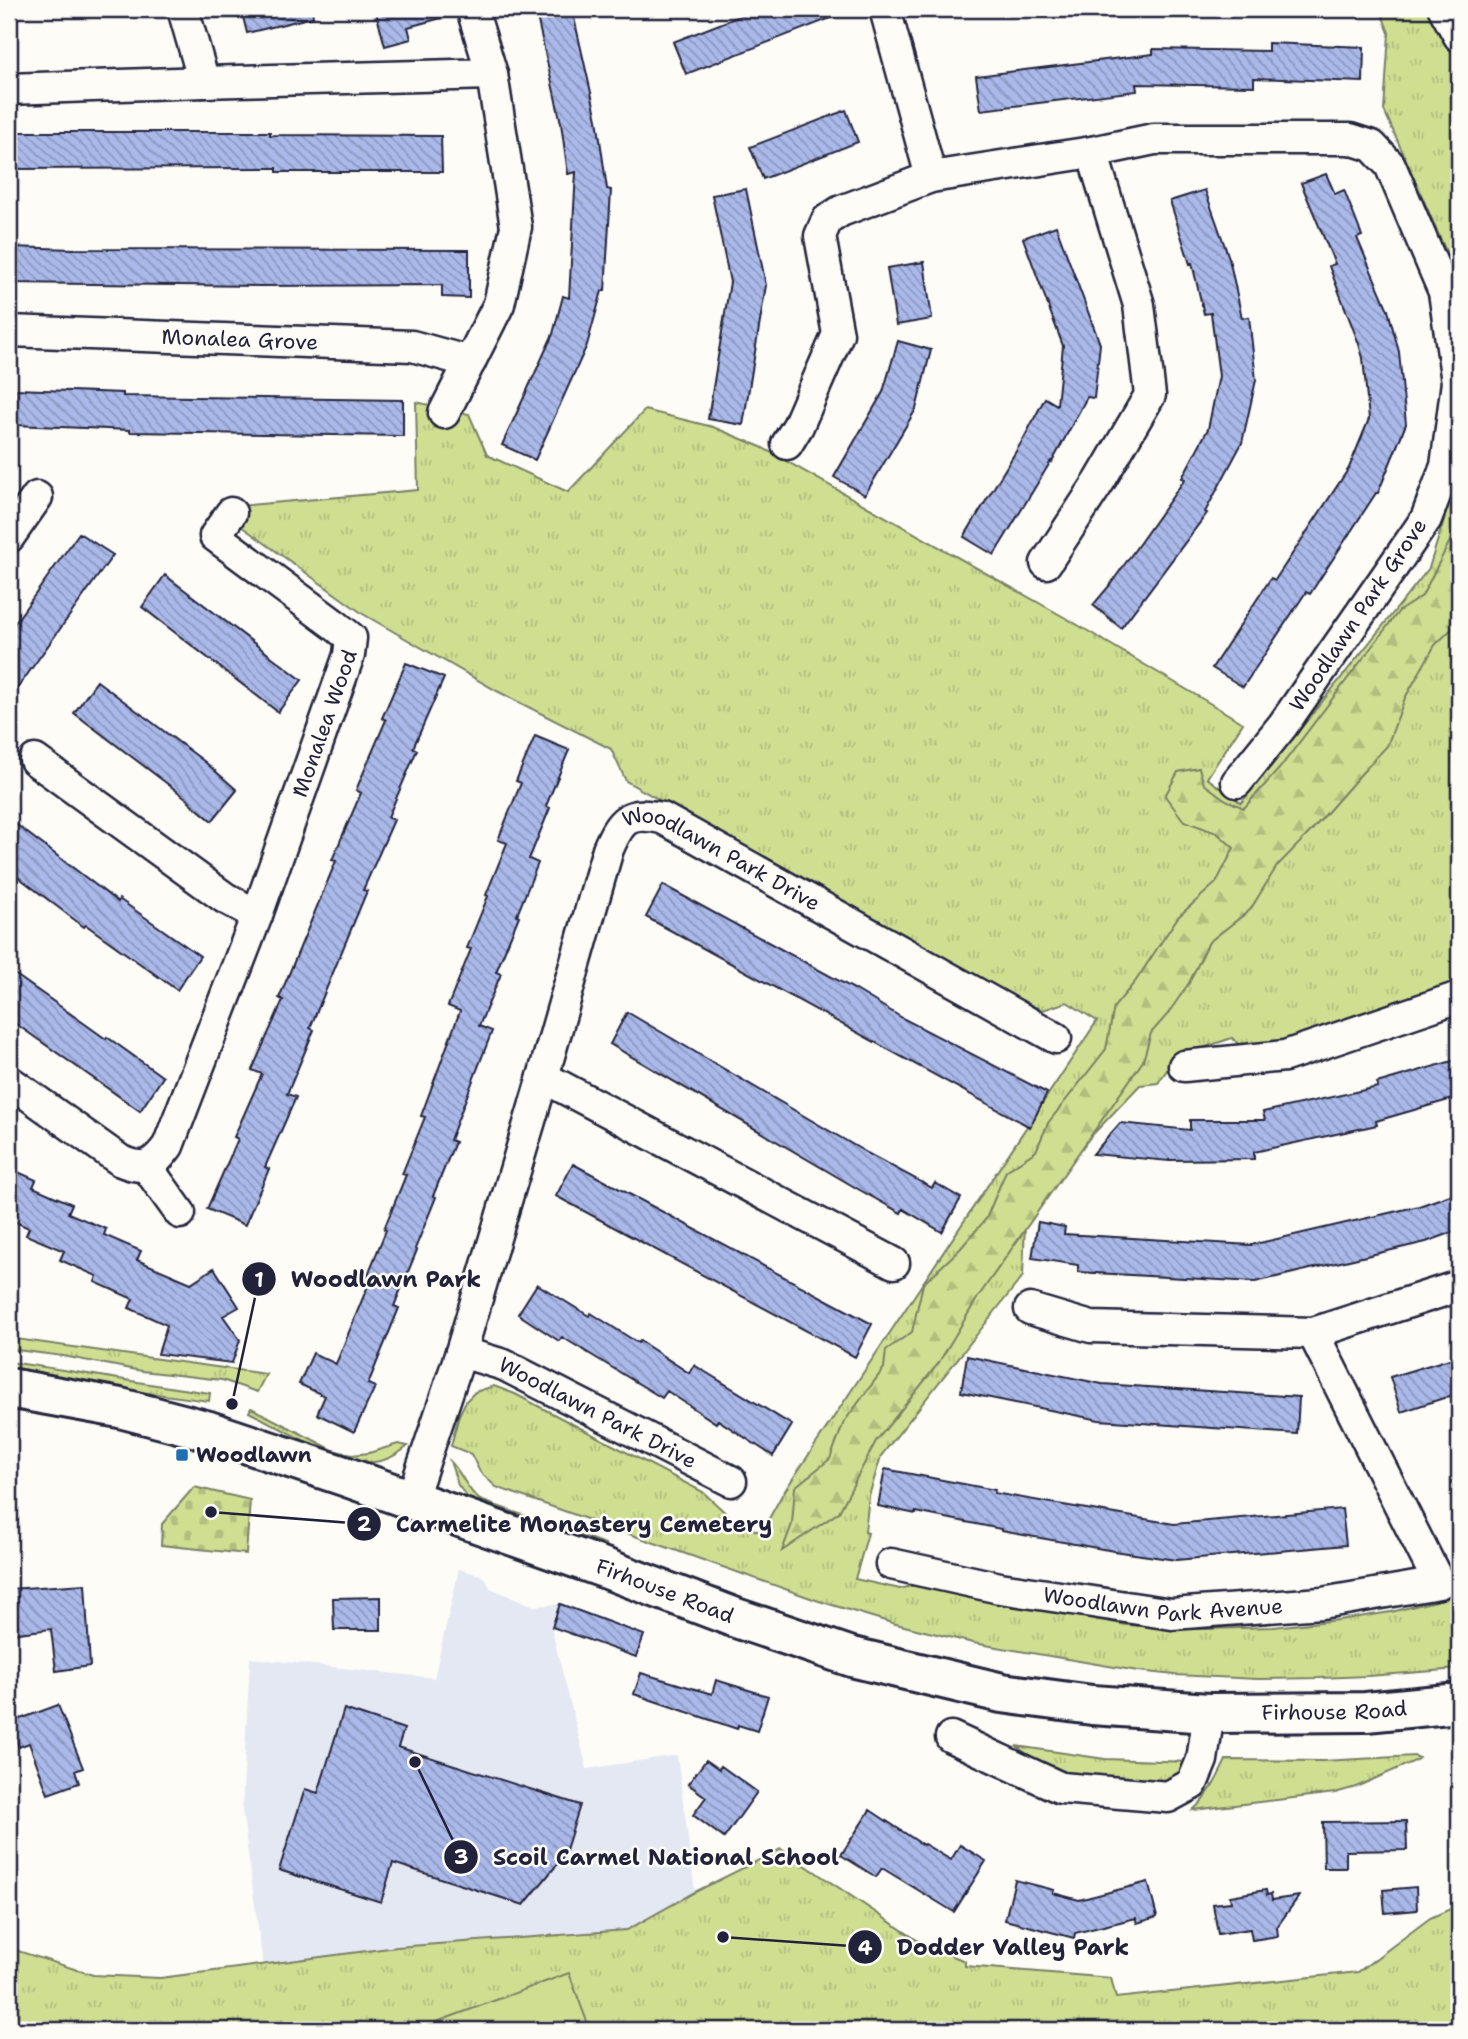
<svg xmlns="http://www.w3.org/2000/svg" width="1468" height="2039" viewBox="0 0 1468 2039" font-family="'Shantell Sans',sans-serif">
<defs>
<pattern id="grass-tufts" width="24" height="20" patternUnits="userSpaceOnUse" patternTransform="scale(1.75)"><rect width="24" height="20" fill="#d0de91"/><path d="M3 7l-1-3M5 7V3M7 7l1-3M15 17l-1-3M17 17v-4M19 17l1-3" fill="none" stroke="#b2be7e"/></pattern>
<pattern id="forest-firs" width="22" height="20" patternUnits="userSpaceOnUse" patternTransform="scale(1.75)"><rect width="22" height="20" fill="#d0de91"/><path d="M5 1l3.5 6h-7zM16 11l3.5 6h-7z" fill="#b2be7e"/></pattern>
<pattern id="cemetery-stones" width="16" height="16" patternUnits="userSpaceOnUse" patternTransform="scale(1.75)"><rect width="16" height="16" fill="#d0de91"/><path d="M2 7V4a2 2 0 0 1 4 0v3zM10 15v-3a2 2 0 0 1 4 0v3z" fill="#b2be7e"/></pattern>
<pattern id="building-back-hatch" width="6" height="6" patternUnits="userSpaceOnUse" patternTransform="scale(1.75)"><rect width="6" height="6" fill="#aab9e9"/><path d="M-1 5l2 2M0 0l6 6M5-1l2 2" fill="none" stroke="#8a96be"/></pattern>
</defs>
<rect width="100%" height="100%" fill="#fdfcf7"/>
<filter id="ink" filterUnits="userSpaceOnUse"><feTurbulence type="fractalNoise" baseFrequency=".0143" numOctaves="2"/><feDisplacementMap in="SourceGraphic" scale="14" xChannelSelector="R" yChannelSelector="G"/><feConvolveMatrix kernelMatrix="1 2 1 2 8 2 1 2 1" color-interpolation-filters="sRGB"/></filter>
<g filter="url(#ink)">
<path fill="#e4e8f3" d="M 459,1569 L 480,1575 L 486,1579 L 490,1588 L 534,1606 L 561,1604 L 552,1631 L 587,1769 L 677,1755 L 695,1892 L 627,1930 L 397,1947 L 263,1964 L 242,1810 L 250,1658 L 434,1678 Z"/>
<path fill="url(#grass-tufts)" stroke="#798066" stroke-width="2" d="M 1380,9 L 1431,9 L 1445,38 L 1459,60 L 1459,281 L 1384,110 L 1389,33 Z
M 416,402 L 469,414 L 487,455 L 568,492 L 645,410 L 713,427 L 761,447 L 1071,621 L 1243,723 L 1207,778 L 1241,803 L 1429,568 L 1459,471 L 1459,987 L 1302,1037 L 1244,1049 L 1232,1038 L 1176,1057 L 1158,1083 L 1140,1085 L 1054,1175 L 1025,1222 L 1023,1276 L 881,1456 L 869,1496 L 865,1532 L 868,1533 L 855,1579 L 900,1589 L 915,1585 L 926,1585 L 1126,1625 L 1206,1629 L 1273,1627 L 1339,1620 L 1391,1612 L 1459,1595 L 1459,1669 L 1368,1676 L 1319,1678 L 1258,1679 L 1175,1675 L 1138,1671 L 973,1643 L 892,1623 L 819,1601 L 496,1487 L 480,1472 L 471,1454 L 451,1446 L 459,1415 L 466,1401 L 475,1392 L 494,1386 L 515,1394 L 703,1492 L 732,1519 L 761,1533 L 782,1495 L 1097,1021 L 1067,1002 L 1043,1010 L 1006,996 L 626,781 L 611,749 L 497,691 L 363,614 L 216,508 L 418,490 Z
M 9,1338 L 266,1374 L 257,1392 L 222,1380 L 142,1371 L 63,1356 L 9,1349 Z
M 9,1362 C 76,1371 143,1384 210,1393 L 209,1401 L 133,1391 L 9,1368 Z
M 251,1408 L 333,1450 L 352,1455 L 369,1453 L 398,1444 L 408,1446 C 396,1456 381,1464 364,1462 C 333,1460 278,1426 249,1412 Z
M 450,1461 C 462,1472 466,1490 480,1500 L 605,1544 L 604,1548 L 471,1502 L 458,1485 Z
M 1016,1746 L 1105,1759 L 1189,1762 L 1177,1784 L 1066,1775 L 1047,1768 Z
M 1415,1756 L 1419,1758 L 1415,1761 L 1356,1787 L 1335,1793 L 1193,1810 C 1209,1796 1217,1779 1226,1760 L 1322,1761 Z
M 781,1849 L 923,1944 L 965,1961 L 965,1966 L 1111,1978 L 1116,1998 L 1358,1972 L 1430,1918 L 1459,1905 L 1459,2030 L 9,2030 L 9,1948 L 93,1975 L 160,1978 L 397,1947 L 627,1930 L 695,1892 Z"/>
<path fill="url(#forest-firs)" stroke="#798066" stroke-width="2" d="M 1459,531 L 1459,622 L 1435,645 L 1405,698 L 1387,746 L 1361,774 L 1312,830 L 1277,866 L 1250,910 L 1209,942 L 1189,983 L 1167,1015 L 1151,1033 L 1143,1061 L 978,1297 L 938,1364 L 876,1441 L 839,1512 L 782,1551 L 792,1524 L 795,1487 L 830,1459 L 844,1422 L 884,1368 L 886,1350 L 912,1332 L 923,1284 L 960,1249 L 986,1219 L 1006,1171 L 1036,1151 L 1048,1123 L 1106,1049 L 1114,1007 L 1135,982 L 1178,917 L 1216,883 L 1234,848 L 1217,833 L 1184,821 L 1165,796 L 1178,772 L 1199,768 L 1204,784 L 1226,800 L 1244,808 L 1279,769 L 1399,611 L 1422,596 L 1451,539 Z"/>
<path fill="url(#cemetery-stones)" stroke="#798066" stroke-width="2" d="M 194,1487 L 250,1500 L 246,1554 L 161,1545 L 162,1524 Z"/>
<path fill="#d0de91" stroke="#798066" stroke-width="2" d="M 569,1973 L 590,2030 L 415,2030 Z"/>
<path fill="url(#building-back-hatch)" stroke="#22223b" stroke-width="2" d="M 241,9 L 312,9 L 313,17 L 247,33 Z
M 375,9 L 448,9 L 449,16 L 408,27 L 411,39 L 385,46 Z
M 572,9 L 597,119 L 607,189 L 611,190 L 605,291 L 602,291 L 587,345 L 535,460 L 502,445 L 553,334 L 563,296 L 569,298 L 576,172 L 568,174 L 561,123 L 537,17 Z
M 758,9 L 848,9 L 849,11 L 686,74 L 673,42 Z
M 1268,43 L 1364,47 L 1363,82 L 1254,78 L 1254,86 L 1136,84 L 1137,91 L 981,110 L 976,76 L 1153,54 L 1153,49 L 1268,51 Z
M 846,110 L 858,142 L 763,179 L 750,147 Z
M 9,132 L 270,132 L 270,135 L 441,136 L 442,172 L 277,172 L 277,168 L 9,169 Z
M 1326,174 L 1335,194 L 1344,190 L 1362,236 L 1357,238 L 1388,310 L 1399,352 L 1406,424 L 1378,493 L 1376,493 L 1310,594 L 1306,592 L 1243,687 L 1212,668 L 1271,578 L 1275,580 L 1349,468 L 1369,419 L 1363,358 L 1359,344 L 1329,266 L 1335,264 L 1301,183 Z
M 746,189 L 766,285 L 743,425 L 708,419 L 730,282 L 712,195 Z
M 1205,190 L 1229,258 L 1242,318 L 1249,317 L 1256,380 L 1242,443 L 1205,512 L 1207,513 L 1121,628 L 1093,605 L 1110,585 L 1185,479 L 1182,478 L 1208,429 L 1219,376 L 1211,313 L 1204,314 L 1192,263 L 1190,264 L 1170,201 Z
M 1056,226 L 1100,344 L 1094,398 L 1087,397 L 1052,462 L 1051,461 L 994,555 L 964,537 L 1024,438 L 1045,398 L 1057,405 L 1063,346 L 1023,238 Z
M 9,247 L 75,249 L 469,250 L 469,298 L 442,297 L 442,285 L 260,286 L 9,283 Z
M 924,262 L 932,319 L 896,325 L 887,268 Z
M 898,341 L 931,350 L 916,409 L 865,495 L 834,477 L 883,392 Z
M 16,389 L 123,393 L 123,396 L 403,400 L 403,436 L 130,432 L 130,430 L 15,425 Z
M 79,533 L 113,555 L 9,700 L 9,631 Z
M 165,575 L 302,680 L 278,712 L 142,607 Z
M 406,663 L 444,678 L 413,748 L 417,750 L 388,817 L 394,820 L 363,890 L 367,891 L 310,1028 L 314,1030 L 287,1094 L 296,1097 L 265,1167 L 269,1169 L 245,1225 L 207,1209 L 238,1139 L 234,1137 L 262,1074 L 252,1070 L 283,1000 L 279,998 L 336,861 L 332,860 L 361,793 L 356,790 L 386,720 L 382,718 Z
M 97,681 L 205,762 L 237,790 L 212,821 L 189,802 L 190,801 L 74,713 Z
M 535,736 L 569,750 L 546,806 L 550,808 L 529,859 L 538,863 L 517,915 L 519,916 L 496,972 L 501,974 L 479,1026 L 492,1031 L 450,1140 L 455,1142 L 433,1196 L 436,1197 L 415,1249 L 417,1250 L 394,1306 L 399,1308 L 368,1384 L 375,1387 L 354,1432 L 317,1414 L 325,1396 L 299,1384 L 313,1353 L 336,1364 L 369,1283 L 365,1282 L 386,1230 L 384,1229 L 406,1175 L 402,1174 L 425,1117 L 421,1116 L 460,1011 L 448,1006 L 471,949 L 467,948 L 488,896 L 486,895 L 507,843 L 498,840 L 521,783 L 516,781 Z
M 9,819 L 118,902 L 119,899 L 200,956 L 177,990 L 86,925 L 84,927 L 9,870 Z
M 663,885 L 856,990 L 904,1019 L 1047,1093 L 1030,1127 L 646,917 Z
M 9,970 L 106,1039 L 107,1037 L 163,1077 L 140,1111 L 9,1019 Z
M 627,1012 L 867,1153 L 932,1188 L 935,1183 L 961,1198 L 942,1232 L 903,1209 L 901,1213 L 858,1189 L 610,1044 Z
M 1459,1059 L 1459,1097 L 1376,1121 L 1377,1125 L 1254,1152 L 1254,1159 L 1169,1160 L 1169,1161 L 1093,1154 L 1120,1123 L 1190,1130 L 1190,1120 L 1265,1120 L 1263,1112 L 1378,1087 L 1377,1083 Z
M 573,1164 L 872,1324 L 855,1357 L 556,1196 Z
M 9,1168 L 36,1180 L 33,1187 L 72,1204 L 68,1213 L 106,1229 L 104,1235 L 141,1251 L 137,1260 L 191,1283 L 214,1268 L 239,1307 L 223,1316 L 240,1340 L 232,1363 L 158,1354 L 167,1325 L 129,1308 L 133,1299 L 95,1282 L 97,1276 L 60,1260 L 64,1251 L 26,1235 L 29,1228 L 9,1219 Z
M 1459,1192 L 1459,1230 L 1426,1242 L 1255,1282 L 1078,1272 L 1078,1265 L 1032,1258 L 1038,1222 L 1065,1227 L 1064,1234 L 1251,1245 L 1419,1206 Z
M 537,1284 L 589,1316 L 591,1313 L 638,1343 L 640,1341 L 689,1373 L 694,1365 L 792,1425 L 773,1456 L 718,1420 L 716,1423 L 667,1391 L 662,1398 L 562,1337 L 559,1341 L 518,1314 Z
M 967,1356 L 1102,1384 L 1299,1397 L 1297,1434 L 1099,1420 L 961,1392 Z
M 1459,1356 L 1459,1393 L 1401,1412 L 1390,1377 Z
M 885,1469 L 995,1490 L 994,1493 L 1174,1524 L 1342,1509 L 1346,1545 L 1176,1560 L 1114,1551 L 1001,1531 L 1001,1529 L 916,1512 L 916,1514 L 878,1506 Z
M 85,1584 L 90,1666 L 56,1671 L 51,1629 L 9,1634 L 9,1589 Z
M 381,1597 L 381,1630 L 334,1630 L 333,1598 Z
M 560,1604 L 644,1635 L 636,1657 L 552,1627 Z
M 641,1673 L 712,1694 L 716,1680 L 768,1696 L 757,1731 L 738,1725 L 737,1729 L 634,1694 Z
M 58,1705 L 83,1768 L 75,1771 L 79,1783 L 48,1794 L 29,1743 L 19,1747 L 9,1723 Z
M 344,1709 L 404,1729 L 398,1747 L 580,1805 L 564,1856 L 524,1905 L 393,1863 L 381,1902 L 279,1870 L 305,1789 L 318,1793 Z
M 706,1760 L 719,1769 L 721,1766 L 757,1792 L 724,1838 L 693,1815 L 706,1797 L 688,1784 Z
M 870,1810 L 923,1845 L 924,1844 L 951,1860 L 960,1845 L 986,1861 L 954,1912 L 882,1868 L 876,1877 L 841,1855 Z
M 1406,1821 L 1407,1850 L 1346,1851 L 1346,1868 L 1324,1868 L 1323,1822 Z
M 1015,1880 L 1054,1890 L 1053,1893 L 1079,1900 L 1148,1882 L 1157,1917 L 1137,1923 L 1136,1918 L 1075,1933 L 1074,1938 L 1005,1920 Z
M 1416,1887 L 1417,1910 L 1385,1913 L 1383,1890 Z
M 1266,1890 L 1267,1895 L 1271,1894 L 1272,1900 L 1299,1896 L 1277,1927 L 1278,1936 L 1252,1940 L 1250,1929 L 1218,1934 L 1213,1904 L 1231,1902 L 1230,1896 Z"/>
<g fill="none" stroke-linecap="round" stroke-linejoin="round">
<defs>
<g id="minor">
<path d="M 183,9 L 204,82 L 492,74 L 472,9"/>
<path d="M 885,9 L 931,177 L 1092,152 L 1154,139 L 1350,139 L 1372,146 L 1390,165 L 1444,292 L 1457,382 L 1446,466 L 1426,519 L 1283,725 L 1237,782"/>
<path d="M 1444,9 L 1459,36"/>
<path d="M 9,89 L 204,82"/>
<path id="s1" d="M 9,331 L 412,346 L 470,362"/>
<path d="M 444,413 L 499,304 L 516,227 L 492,74"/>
<path d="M 787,444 L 798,426 L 838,334 L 820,236 L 827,220 L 841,211 L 931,177"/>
<path d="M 9,537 L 37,497"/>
<path d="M 1046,563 L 1099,482 L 1150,395 L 1139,305 L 1092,152"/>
<path d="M 35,760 L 225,898 L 257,915"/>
<path d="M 1184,1066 L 1285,1056 L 1459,997"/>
<path d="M 543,1077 L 894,1263"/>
<path id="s2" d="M 9,1081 L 121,1161 C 145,1171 153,1166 168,1146 L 257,915 L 349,655 L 351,638 L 335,625 L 215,536 L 231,513"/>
<path d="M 147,1167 L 180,1213"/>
<path d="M 1030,1309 L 1091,1327 L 1313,1333"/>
<path id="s3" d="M 461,1352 L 504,1365 L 731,1481"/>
<path id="s4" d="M 411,1501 L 461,1352 L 543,1077 L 608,849 C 621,819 628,811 662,818 L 1056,1038"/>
<path id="s5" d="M 891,1564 L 1000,1588 L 1172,1614 L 1322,1603 L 1439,1583 L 1313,1333 L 1459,1286"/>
<path d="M 951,1737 L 1061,1788 L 1168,1797 L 1192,1784 L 1202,1760 L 1209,1713"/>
</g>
<g id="secondary">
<path id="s6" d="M 9,1388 L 120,1408 L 209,1431 L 344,1476 L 607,1569 L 736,1618 L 852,1657 L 1002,1693 L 1092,1705 L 1209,1713 L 1366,1712 L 1459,1703"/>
</g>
</defs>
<use href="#minor" stroke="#22223b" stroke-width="35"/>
<use href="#secondary" stroke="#22223b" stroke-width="44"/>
<use href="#minor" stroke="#fdfcf7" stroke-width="30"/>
<use href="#secondary" stroke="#fdfcf7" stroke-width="38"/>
</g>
</g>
<rect fill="#1f6fb2" stroke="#fdfcf7" stroke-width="2.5" x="175" y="1448" width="14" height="14" rx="3.5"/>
<g text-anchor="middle" stroke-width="5" stroke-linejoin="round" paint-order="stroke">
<g font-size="21" fill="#22223b" stroke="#fdfcf7">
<text dy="7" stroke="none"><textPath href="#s1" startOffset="231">Monalea Grove</textPath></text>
<text transform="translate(1358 615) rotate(-56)" y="7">Woodlawn Park Grove</text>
<text dy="7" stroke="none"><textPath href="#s2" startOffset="644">Monalea Wood</textPath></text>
<text dy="7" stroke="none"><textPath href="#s4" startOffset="822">Woodlawn Park Drive</textPath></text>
<text dy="7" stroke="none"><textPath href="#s3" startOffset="150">Woodlawn Park Drive</textPath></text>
<text dy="7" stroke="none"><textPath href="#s6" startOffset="688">Firhouse Road</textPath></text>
<text dy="7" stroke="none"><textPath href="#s5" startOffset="276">Woodlawn Park Avenue</textPath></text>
<text dy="7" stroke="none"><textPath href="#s6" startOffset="1374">Firhouse Road</textPath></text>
</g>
<g font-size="21" font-weight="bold" fill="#22223b" stroke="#fdfcf7" text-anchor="start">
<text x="196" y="1462">Woodlawn</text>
</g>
</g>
<path fill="none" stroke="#22223b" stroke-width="2.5" d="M232 1404L259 1279M211 1512L364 1524M415 1762L461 1857M723 1937L865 1947"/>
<g fill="#22223b" stroke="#fdfcf7" stroke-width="2.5">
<circle cx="232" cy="1404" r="7"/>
<circle cx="211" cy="1512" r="7"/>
<circle cx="415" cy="1762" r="7"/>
<circle cx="723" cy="1937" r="7"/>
<circle cx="259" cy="1279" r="18"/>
<circle cx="364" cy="1524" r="18"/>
<circle cx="461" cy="1857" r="18"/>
<circle cx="865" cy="1947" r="18"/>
</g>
<g font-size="21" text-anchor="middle" font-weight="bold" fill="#fff">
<text x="259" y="1287">1</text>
<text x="364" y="1531">2</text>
<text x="461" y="1864">3</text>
<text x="865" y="1955">4</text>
</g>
<g font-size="23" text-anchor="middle" font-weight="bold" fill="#22223b" stroke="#fdfcf7" stroke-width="5" stroke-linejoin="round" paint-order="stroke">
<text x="386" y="1287">Woodlawn Park</text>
<text x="584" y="1532">Carmelite Monastery Cemetery</text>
<text x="666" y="1865">Scoil Carmel National School</text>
<text x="1013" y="1955">Dodder Valley Park</text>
</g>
<rect width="1468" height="2039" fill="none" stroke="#fdfcf7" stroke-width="35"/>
<rect x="18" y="18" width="1433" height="2004" fill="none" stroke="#22223b" stroke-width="2.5" filter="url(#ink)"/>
</svg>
